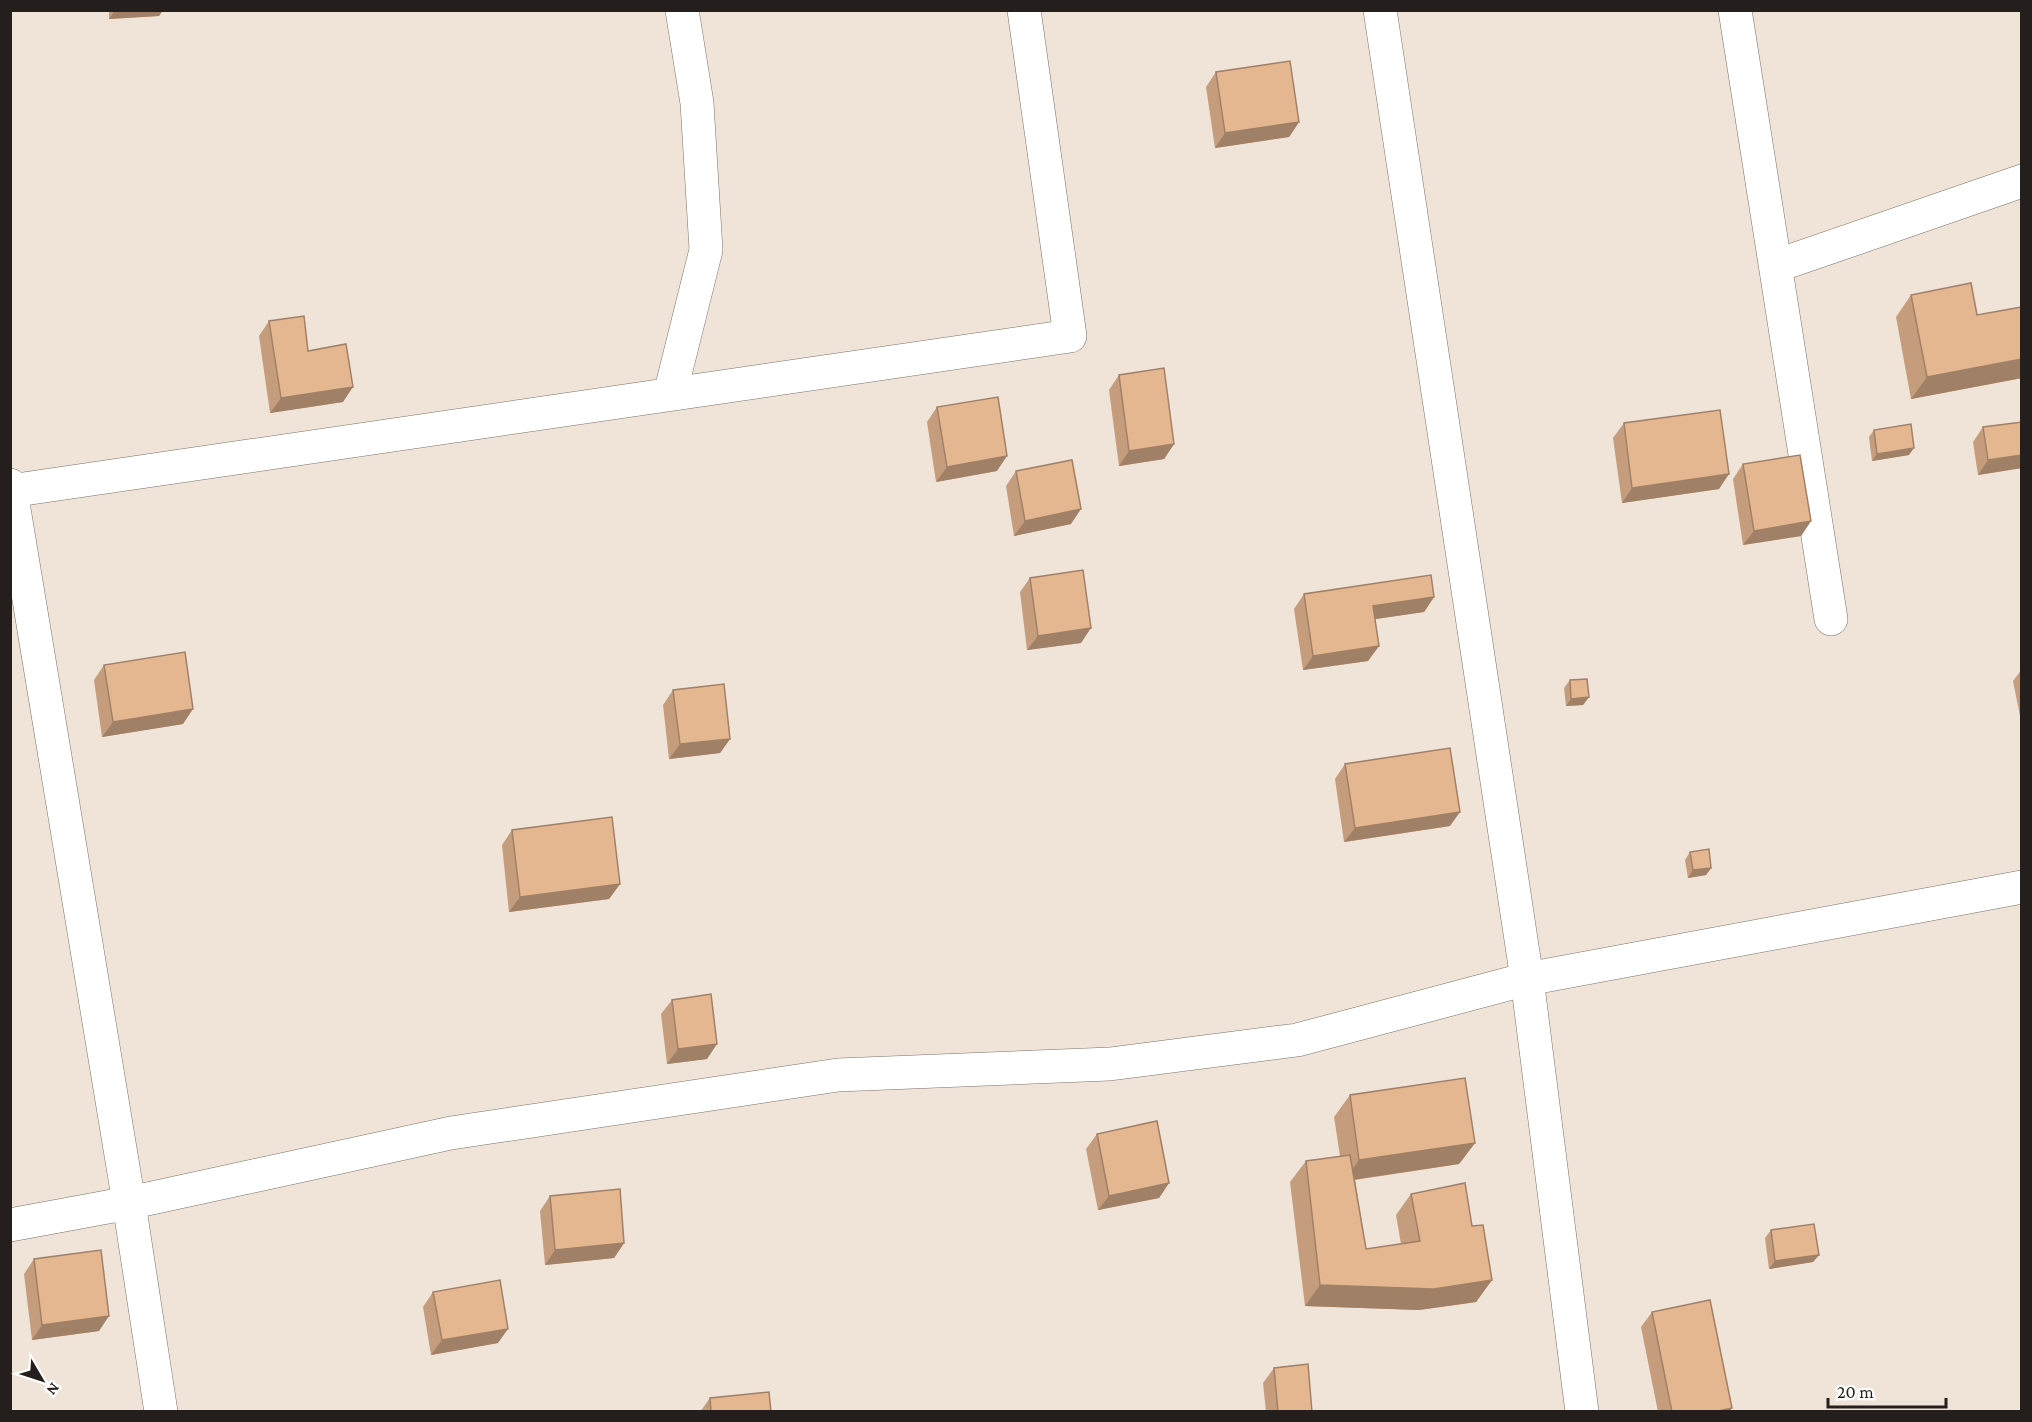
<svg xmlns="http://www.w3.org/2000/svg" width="2032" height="1422" viewBox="0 0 2032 1422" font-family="'Crimson Pro',serif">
<rect width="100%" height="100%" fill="#f0e3d8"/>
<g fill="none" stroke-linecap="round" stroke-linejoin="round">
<defs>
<path id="minor" d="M 1380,10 L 1527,979 L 1582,1412
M 1735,10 L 1831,619
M 1776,266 L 2022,181
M 670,394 L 706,250 L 697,103 L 682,10
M 10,485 L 129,1203 L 161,1412
M 10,491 L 1070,336 L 1024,10
M 10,1225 L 129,1203 L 451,1133 L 838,1075 L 1110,1064 L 1297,1040 L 1527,979 L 2022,887"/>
</defs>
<use href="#minor" stroke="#7c7067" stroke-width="34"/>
<use href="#minor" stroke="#fff" stroke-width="33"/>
</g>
<path fill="#c59d7d" d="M 109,10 L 163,10 L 159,16 L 109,19 Z
M 1216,72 L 1299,122 L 1289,137 L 1215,148 L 1206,87 Z
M 1911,295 L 1977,315 L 2022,307 L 2022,378 L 1911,399 L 1896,317 Z
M 269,321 L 343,402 L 270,413 L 259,336 Z
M 1119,375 L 1174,444 L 1164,459 L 1119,466 L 1109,390 Z
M 937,407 L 997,471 L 936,482 L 927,422 Z
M 2022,422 L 2022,468 L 1978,475 L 1973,442 L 1983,427 Z
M 1624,423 L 1719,489 L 1622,503 L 1613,438 Z
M 1874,430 L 1909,455 L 1872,461 L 1869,437 Z
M 1743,464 L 1811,521 L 1801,536 L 1743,545 L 1733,479 Z
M 1016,471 L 1071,524 L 1014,536 L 1006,486 Z
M 1030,578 L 1081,643 L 1027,650 L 1020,592 Z
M 1304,594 L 1434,597 L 1424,612 L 1375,619 L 1379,646 L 1368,661 L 1303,670 L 1294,609 Z
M 104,665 L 183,724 L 102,737 L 94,680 Z
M 2022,669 L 2022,726 L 2013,681 Z
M 1570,680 L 1589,697 L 1583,705 L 1566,706 L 1564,688 Z
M 673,690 L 730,739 L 720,753 L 669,759 L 663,705 Z
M 1345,764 L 1450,826 L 1344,842 L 1335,779 Z
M 512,830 L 620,884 L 609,899 L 509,912 L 502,845 Z
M 1690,852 L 1711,868 L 1706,875 L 1688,878 L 1685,860 Z
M 672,1000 L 707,1059 L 667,1064 L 661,1014 Z
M 1350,1095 L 1475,1143 L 1459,1164 L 1355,1180 L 1366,1249 L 1401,1244 L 1396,1215 L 1411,1194 L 1472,1226 L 1492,1280 L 1476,1302 L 1419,1310 L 1305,1306 L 1290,1182 L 1306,1161 L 1340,1156 L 1334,1117 Z
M 1097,1134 L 1169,1183 L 1159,1198 L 1098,1210 L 1086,1149 Z
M 550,1196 L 624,1243 L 614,1258 L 545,1265 L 540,1211 Z
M 1771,1230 L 1819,1255 L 1813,1262 L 1769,1269 L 1765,1238 Z
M 34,1259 L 99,1331 L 32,1340 L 24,1274 Z
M 433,1292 L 498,1343 L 431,1355 L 423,1307 Z
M 1652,1312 L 1732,1408 L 1729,1412 L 1658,1412 L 1641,1327 Z
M 1274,1368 L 1312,1412 L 1266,1412 L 1263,1383 Z
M 710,1398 L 771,1412 L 700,1412 Z"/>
<path fill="#a08066" d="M 115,10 L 163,10 L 159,16 L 109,19 Z
M 1299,122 L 1289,137 L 1215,148 L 1225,133 Z
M 2022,359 L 2022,378 L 1911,399 L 1927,377 Z
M 353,387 L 343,402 L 270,413 L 281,398 Z
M 1174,444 L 1164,459 L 1119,466 L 1129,451 Z
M 1914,448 L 1909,455 L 1872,461 L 1877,454 Z
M 2022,455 L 2022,468 L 1978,475 L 1988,460 Z
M 1007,456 L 997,471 L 936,482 L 947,467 Z
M 1729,474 L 1719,489 L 1622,503 L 1632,488 Z
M 1081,509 L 1071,524 L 1014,536 L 1025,521 Z
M 1811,521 L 1801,536 L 1743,545 L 1754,531 Z
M 1434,597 L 1424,612 L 1362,621 L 1373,606 Z
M 1091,628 L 1081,643 L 1027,650 L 1038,636 Z
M 1379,646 L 1368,661 L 1303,670 L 1313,656 Z
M 1589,697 L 1583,705 L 1566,706 L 1571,699 Z
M 193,709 L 183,724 L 102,737 L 113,722 Z
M 730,739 L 720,753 L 669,759 L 680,744 Z
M 1460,812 L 1450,826 L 1344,842 L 1355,828 Z
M 1711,868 L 1706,875 L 1688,878 L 1693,870 Z
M 620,884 L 609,899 L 509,912 L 520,897 Z
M 717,1044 L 707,1059 L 667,1064 L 678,1049 Z
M 1475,1143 L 1459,1164 L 1344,1181 L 1359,1160 Z
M 1169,1183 L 1159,1198 L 1098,1210 L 1109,1196 Z
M 624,1243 L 614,1258 L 545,1265 L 555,1250 Z
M 1819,1255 L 1813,1262 L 1769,1269 L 1775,1261 Z
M 1492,1280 L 1476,1302 L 1419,1310 L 1305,1306 L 1320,1285 Z
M 109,1316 L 99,1331 L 32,1340 L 42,1325 Z
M 508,1329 L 498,1343 L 431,1355 L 442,1340 Z
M 1732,1408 L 1729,1412 L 1714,1412 Z"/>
<path fill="#e5b791" stroke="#a08066" stroke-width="1.5" d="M 1290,61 L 1299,122 L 1225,133 L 1216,72 Z
M 1971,283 L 1977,315 L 2022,307 L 2022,359 L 1927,377 L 1911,295 Z
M 304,316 L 308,351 L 346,344 L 353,387 L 281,398 L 269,321 Z
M 1164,368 L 1174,444 L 1129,451 L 1119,375 Z
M 998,397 L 1007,456 L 947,467 L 937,407 Z
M 1720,410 L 1729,474 L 1632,488 L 1624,423 Z
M 2022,422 L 2022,455 L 1988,460 L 1983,427 Z
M 1911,424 L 1914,448 L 1877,454 L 1874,430 Z
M 1800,455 L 1811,521 L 1754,531 L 1743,464 Z
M 1072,460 L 1081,509 L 1025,521 L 1016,471 Z
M 1083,570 L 1091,628 L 1038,636 L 1030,578 Z
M 1431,575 L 1434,597 L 1373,606 L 1379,646 L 1313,656 L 1304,594 Z
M 185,652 L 193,709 L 113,722 L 104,665 Z
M 1587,679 L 1589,697 L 1571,699 L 1570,680 Z
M 724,684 L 730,739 L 680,744 L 673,690 Z
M 1450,748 L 1460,812 L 1355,828 L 1345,764 Z
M 612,817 L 620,884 L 520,897 L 512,830 Z
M 1709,849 L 1711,868 L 1693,870 L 1690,852 Z
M 711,994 L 717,1044 L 678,1049 L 672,1000 Z
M 1465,1078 L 1475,1143 L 1359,1160 L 1350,1095 Z
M 1157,1121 L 1169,1183 L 1109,1196 L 1097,1134 Z
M 1350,1155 L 1366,1249 L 1420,1241 L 1411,1194 L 1465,1183 L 1472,1226 L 1483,1225 L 1492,1280 L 1434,1289 L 1320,1285 L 1306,1161 Z
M 620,1189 L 624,1243 L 555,1250 L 550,1196 Z
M 1814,1224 L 1819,1255 L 1775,1261 L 1771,1230 Z
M 101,1250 L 109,1316 L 42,1325 L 34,1259 Z
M 500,1280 L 508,1329 L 442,1340 L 433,1292 Z
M 1710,1300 L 1732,1408 L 1714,1412 L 1672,1412 L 1652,1312 Z
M 1308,1364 L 1312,1412 L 1278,1412 L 1274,1368 Z
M 769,1392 L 771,1412 L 711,1412 L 710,1398 Z"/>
<rect width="2032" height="1422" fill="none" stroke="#241f1c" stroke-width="24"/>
<g transform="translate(42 1380) rotate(129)" stroke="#ffffff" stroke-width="4.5" paint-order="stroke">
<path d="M0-4.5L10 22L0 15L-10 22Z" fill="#241f1c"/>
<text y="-9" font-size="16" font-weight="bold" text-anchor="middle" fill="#241f1c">N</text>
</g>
<path d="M1828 1398v9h118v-9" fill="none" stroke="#241f1c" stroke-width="3"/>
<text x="1837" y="1398" font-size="18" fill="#241f1c" stroke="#ffffff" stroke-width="4.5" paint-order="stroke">20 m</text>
</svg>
